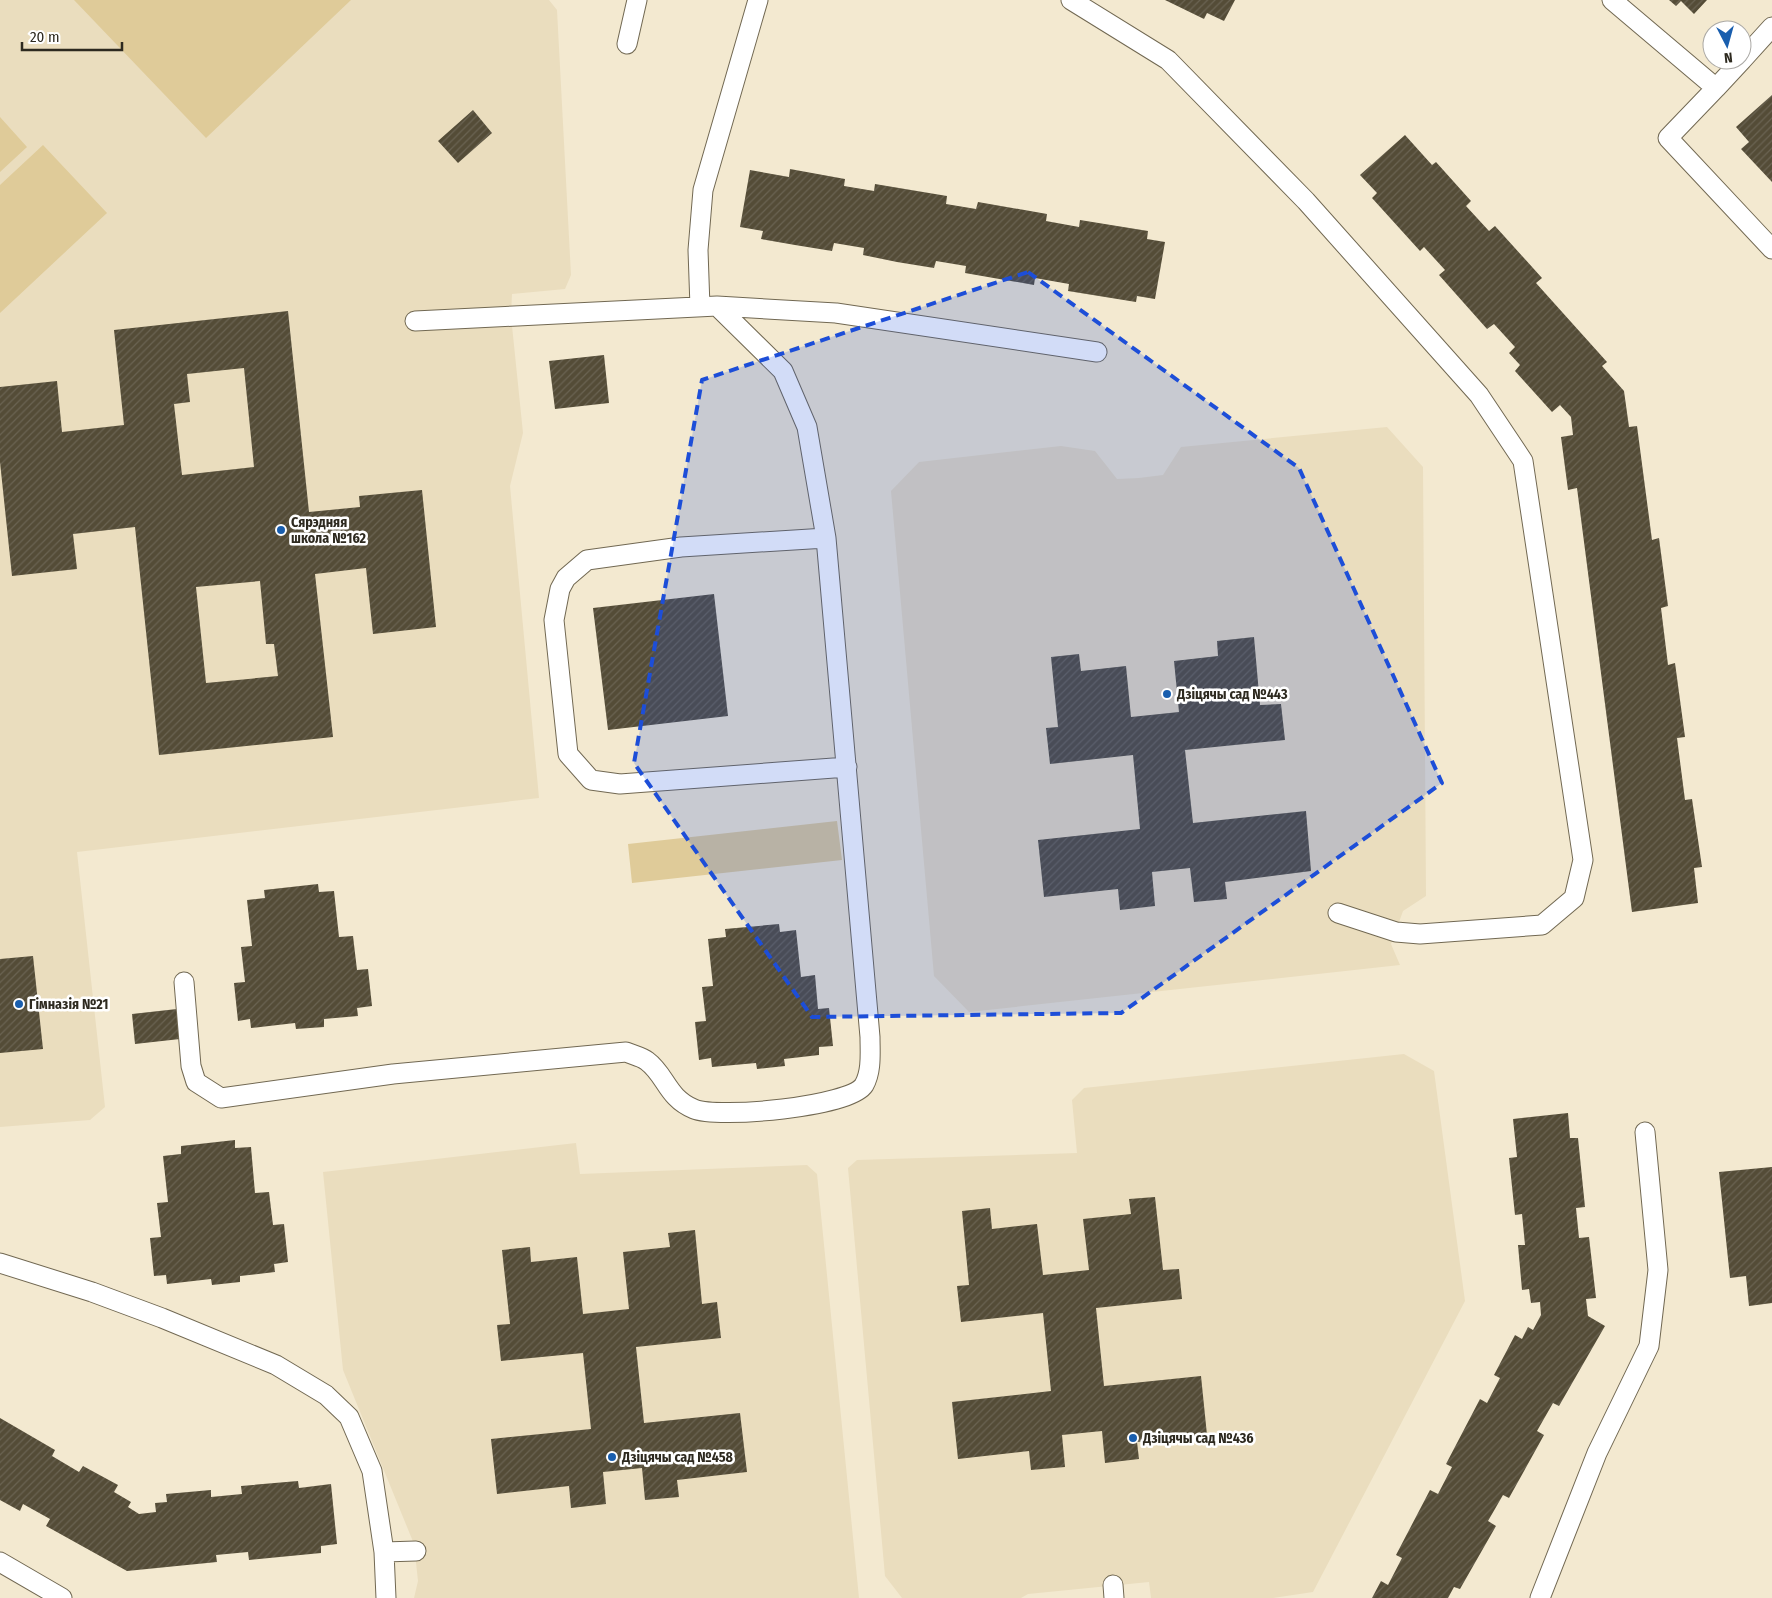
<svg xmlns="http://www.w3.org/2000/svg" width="1772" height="1598" viewBox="0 0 1772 1598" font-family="'Fira Sans Condensed',sans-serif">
<defs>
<pattern id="building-hatch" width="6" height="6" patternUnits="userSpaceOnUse" patternTransform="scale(1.25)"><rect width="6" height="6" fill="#544c37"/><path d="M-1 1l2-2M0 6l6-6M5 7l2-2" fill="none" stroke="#6a6352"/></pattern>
</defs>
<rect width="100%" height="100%" fill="#f3e9d0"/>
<path fill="#eaddbe" d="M 0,0 L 549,0 L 557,10 L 571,275 L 565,289 L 512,294 L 511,316 L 523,433 L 510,486 L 539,798 L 77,852 L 105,1107 L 90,1120 L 0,1127 Z
M 1387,427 L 1423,467 L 1426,896 L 1403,911 L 1391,944 L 1400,965 L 969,1012 L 934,976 L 891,491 L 919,462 L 1061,446 L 1095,451 L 1117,479 L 1139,478 L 1163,475 L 1181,447 Z
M 1404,1054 L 1434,1071 L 1465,1301 L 1313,1592 L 1273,1598 L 1151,1598 L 1149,1582 L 1028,1594 L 1021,1598 L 902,1598 L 885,1576 L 848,1168 L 857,1160 L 1077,1153 L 1072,1100 L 1084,1088 Z
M 576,1143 L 580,1174 L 807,1165 L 817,1174 L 859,1598 L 414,1598 L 418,1581 L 414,1544 L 343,1370 L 323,1172 Z"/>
<path fill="#dfcb99" d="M 74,0 L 351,0 L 206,138 Z
M 0,117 L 27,147 L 0,172 Z
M 43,145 L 107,213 L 0,313 L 0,185 Z
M 837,821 L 842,860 L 632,883 L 628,844 Z"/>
<path fill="url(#building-hatch)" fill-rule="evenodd" d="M 1165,0 L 1235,0 L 1224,21 L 1207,13 L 1204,19 Z
M 1669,0 L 1707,0 L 1694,14 L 1681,1 L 1676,6 Z
M 1772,95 L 1772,182 L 1741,149 L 1749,142 L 1736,127 Z
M 473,110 L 492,133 L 458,163 L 438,141 Z
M 1405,135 L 1432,165 L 1436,162 L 1471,201 L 1466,206 L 1489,231 L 1495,226 L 1542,278 L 1536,283 L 1607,362 L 1602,366 L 1624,391 L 1629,427 L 1637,426 L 1652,540 L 1659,538 L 1668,606 L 1661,608 L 1668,665 L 1675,663 L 1685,737 L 1677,738 L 1685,800 L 1692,799 L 1702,867 L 1694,868 L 1698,903 L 1632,912 L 1577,488 L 1568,490 L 1561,437 L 1573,435 L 1571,417 L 1560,405 L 1552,412 L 1515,371 L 1520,365 L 1509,353 L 1515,347 L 1494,324 L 1487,329 L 1439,275 L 1445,270 L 1424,247 L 1420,251 L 1372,198 L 1377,193 L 1360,175 Z
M 790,169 L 845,179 L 844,186 L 874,191 L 875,184 L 947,196 L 946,204 L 976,209 L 978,202 L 1047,214 L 1046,221 L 1079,227 L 1080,220 L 1148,231 L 1147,239 L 1165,242 L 1155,299 L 1137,296 L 1136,302 L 1068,291 L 1069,284 L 1035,278 L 1034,285 L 965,273 L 966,266 L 936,261 L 934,268 L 897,262 L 863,255 L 864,248 L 834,243 L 832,251 L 795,245 L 761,239 L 763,231 L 740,227 L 750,170 L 789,177 Z
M 288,311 L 309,512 L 360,507 L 359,496 L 422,490 L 436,627 L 373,634 L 366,568 L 315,574 L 333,737 L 159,755 L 135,527 L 73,534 L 77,569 L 12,576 L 0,462 L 0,387 L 57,381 L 62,432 L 124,425 L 114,330 ZM 244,368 L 254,467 L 182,475 L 174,404 L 190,402 L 187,374 ZM 260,581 L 266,644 L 274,644 L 278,676 L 206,683 L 196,587 Z
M 604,355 L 609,403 L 555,409 L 549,361 Z
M 714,594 L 728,716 L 608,730 L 593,608 Z
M 1254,637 L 1260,705 L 1281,704 L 1285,740 L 1185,750 L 1193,823 L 1306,811 L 1311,871 L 1225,882 L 1227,899 L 1194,902 L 1190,868 L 1152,872 L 1155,906 L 1120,910 L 1118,889 L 1044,897 L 1038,840 L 1140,829 L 1133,755 L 1050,764 L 1046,728 L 1058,727 L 1051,657 L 1079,654 L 1081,671 L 1126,666 L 1131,717 L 1179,712 L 1174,661 L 1218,656 L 1217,641 Z
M 318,884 L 319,892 L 334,891 L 339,937 L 353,936 L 357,970 L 368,969 L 372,1006 L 357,1008 L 358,1016 L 324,1019 L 324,1027 L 296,1029 L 295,1023 L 251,1028 L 250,1019 L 238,1021 L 234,983 L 245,982 L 241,947 L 252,946 L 247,900 L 265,898 L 264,890 Z
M 779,924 L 780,932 L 796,930 L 801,977 L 815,975 L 818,1009 L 829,1008 L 833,1046 L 819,1047 L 819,1055 L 784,1059 L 785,1066 L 757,1069 L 756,1063 L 712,1067 L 711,1058 L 699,1060 L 695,1022 L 706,1021 L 702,987 L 713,986 L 708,939 L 726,937 L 725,929 Z
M 33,956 L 43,1049 L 0,1053 L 0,959 Z
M 177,1009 L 180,1039 L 135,1044 L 132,1014 Z
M 1568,1113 L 1570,1138 L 1578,1138 L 1585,1207 L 1576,1208 L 1579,1238 L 1589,1237 L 1596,1298 L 1586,1299 L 1588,1316 L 1605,1326 L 1559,1406 L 1553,1403 L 1537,1431 L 1544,1435 L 1509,1498 L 1503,1495 L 1488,1521 L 1496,1526 L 1460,1589 L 1454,1587 L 1448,1598 L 1372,1598 L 1381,1581 L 1388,1585 L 1402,1558 L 1396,1555 L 1430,1490 L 1438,1494 L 1452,1467 L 1446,1464 L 1480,1399 L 1487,1403 L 1500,1378 L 1494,1375 L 1515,1335 L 1522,1339 L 1528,1327 L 1533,1330 L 1541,1315 L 1540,1302 L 1531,1303 L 1529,1289 L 1522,1290 L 1518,1245 L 1525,1245 L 1522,1214 L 1515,1215 L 1509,1158 L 1517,1157 L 1513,1119 Z
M 235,1140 L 235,1148 L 251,1147 L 255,1193 L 269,1192 L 273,1225 L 284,1224 L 288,1262 L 274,1264 L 275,1272 L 240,1276 L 240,1282 L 212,1285 L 211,1279 L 167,1284 L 166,1275 L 154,1276 L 150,1238 L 161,1237 L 157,1203 L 168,1202 L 163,1156 L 181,1154 L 181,1146 Z
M 1772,1167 L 1772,1303 L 1749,1306 L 1746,1276 L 1730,1278 L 1719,1172 Z
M 1155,1197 L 1163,1270 L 1179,1269 L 1182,1299 L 1096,1308 L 1104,1386 L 1201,1376 L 1207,1435 L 1137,1442 L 1139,1459 L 1105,1463 L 1102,1431 L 1062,1435 L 1065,1467 L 1031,1470 L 1029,1451 L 958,1459 L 952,1402 L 1051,1391 L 1043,1313 L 961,1322 L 957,1286 L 969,1285 L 962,1211 L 990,1208 L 992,1229 L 1037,1224 L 1043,1275 L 1089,1270 L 1083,1219 L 1131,1214 L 1129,1199 Z
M 695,1230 L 702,1304 L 717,1302 L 721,1338 L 636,1347 L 644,1423 L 740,1413 L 747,1472 L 677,1480 L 679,1497 L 645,1500 L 642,1468 L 603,1472 L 606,1504 L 571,1508 L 569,1486 L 497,1494 L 491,1439 L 591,1429 L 583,1353 L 501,1361 L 497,1325 L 510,1324 L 502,1250 L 530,1247 L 531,1262 L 577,1257 L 583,1314 L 629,1309 L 623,1252 L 670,1247 L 668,1233 Z
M 0,1418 L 55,1450 L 52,1456 L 79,1472 L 83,1466 L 118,1485 L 114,1492 L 131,1502 L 128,1507 L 139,1514 L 156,1512 L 155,1503 L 167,1502 L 166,1494 L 211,1490 L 211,1497 L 242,1494 L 241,1486 L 298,1481 L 299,1488 L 331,1484 L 337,1544 L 321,1546 L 321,1553 L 249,1560 L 248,1552 L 216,1555 L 217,1562 L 127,1571 L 46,1526 L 50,1519 L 23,1504 L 20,1511 L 0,1500 Z"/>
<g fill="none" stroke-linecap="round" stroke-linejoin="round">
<defs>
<path id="lane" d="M 1071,0 L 1168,60 L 1306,201 L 1479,395 L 1523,461 L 1583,860 L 1574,898 L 1542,925 L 1420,934 L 1396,932 L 1338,913
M 1612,0 L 1716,88 L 1668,138 L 1772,249
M 627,44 L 637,0
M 1742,60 L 1772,27
M 1716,88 L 1742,60
M 700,307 L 698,250 L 703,190 L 758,0
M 415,321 L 717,306 L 836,313 L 1097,352
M 826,538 L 681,547 L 587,560 L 566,578 L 560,589 L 554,620 L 568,754 L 591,780 L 620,784 L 847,767
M 184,982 L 191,1066 L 196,1082 L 221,1098 L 393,1074 L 626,1052 C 633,1055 642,1057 647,1061 C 666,1075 667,1098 694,1109 C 718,1119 850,1107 864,1085 C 872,1071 870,1052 870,1037 L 826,538 L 807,427 L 783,371 L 717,306
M 0,1263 L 92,1292 L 162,1318 L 276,1365 L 326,1395 L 349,1417 L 372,1471 L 384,1552
M 0,1562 L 62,1598
M 1113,1585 L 1114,1598
M 386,1598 L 384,1552 L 416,1551
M 1540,1598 L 1597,1453 L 1649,1346 L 1658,1270 L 1645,1132"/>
</defs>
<use href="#lane" stroke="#716852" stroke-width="21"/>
<use href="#lane" stroke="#fff" stroke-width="19"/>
</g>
<path fill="#1d4ed8" fill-opacity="0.2" stroke="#1d4ed8" stroke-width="4" stroke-dasharray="10 6" stroke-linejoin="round" d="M 1028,272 L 1299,468 L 1442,783 L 1121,1013 L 812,1017 L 634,763 L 702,380 Z"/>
<g fill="#195eae" stroke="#fff" stroke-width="2">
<circle cx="281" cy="530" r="5"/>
<circle cx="1167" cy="694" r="5"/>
<circle cx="19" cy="1004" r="5"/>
<circle cx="1133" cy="1438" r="5"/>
<circle cx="612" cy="1457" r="5"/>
</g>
<g text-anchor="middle" stroke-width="5" stroke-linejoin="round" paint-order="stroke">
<g font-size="14" font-weight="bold" fill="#2d291f" stroke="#fff" text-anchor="start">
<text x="291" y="527">Сярэдняя<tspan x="291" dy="16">школа №162</tspan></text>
<text x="1177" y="699">Дзіцячы сад №443</text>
<text x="29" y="1009">Гімназія №21</text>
<text x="1143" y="1443">Дзіцячы сад №436</text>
<text x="622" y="1462">Дзіцячы сад №458</text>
</g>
</g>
<g transform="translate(1727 45) rotate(174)"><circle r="24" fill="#ffffff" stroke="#aba9a5"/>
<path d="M0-4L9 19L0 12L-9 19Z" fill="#195eae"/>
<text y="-8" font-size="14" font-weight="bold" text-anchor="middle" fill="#2d291f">N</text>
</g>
<path d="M22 42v8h100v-8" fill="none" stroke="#2d291f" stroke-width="2.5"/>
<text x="30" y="42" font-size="15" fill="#2d291f" stroke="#ffffff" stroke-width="4" paint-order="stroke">20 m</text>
</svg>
